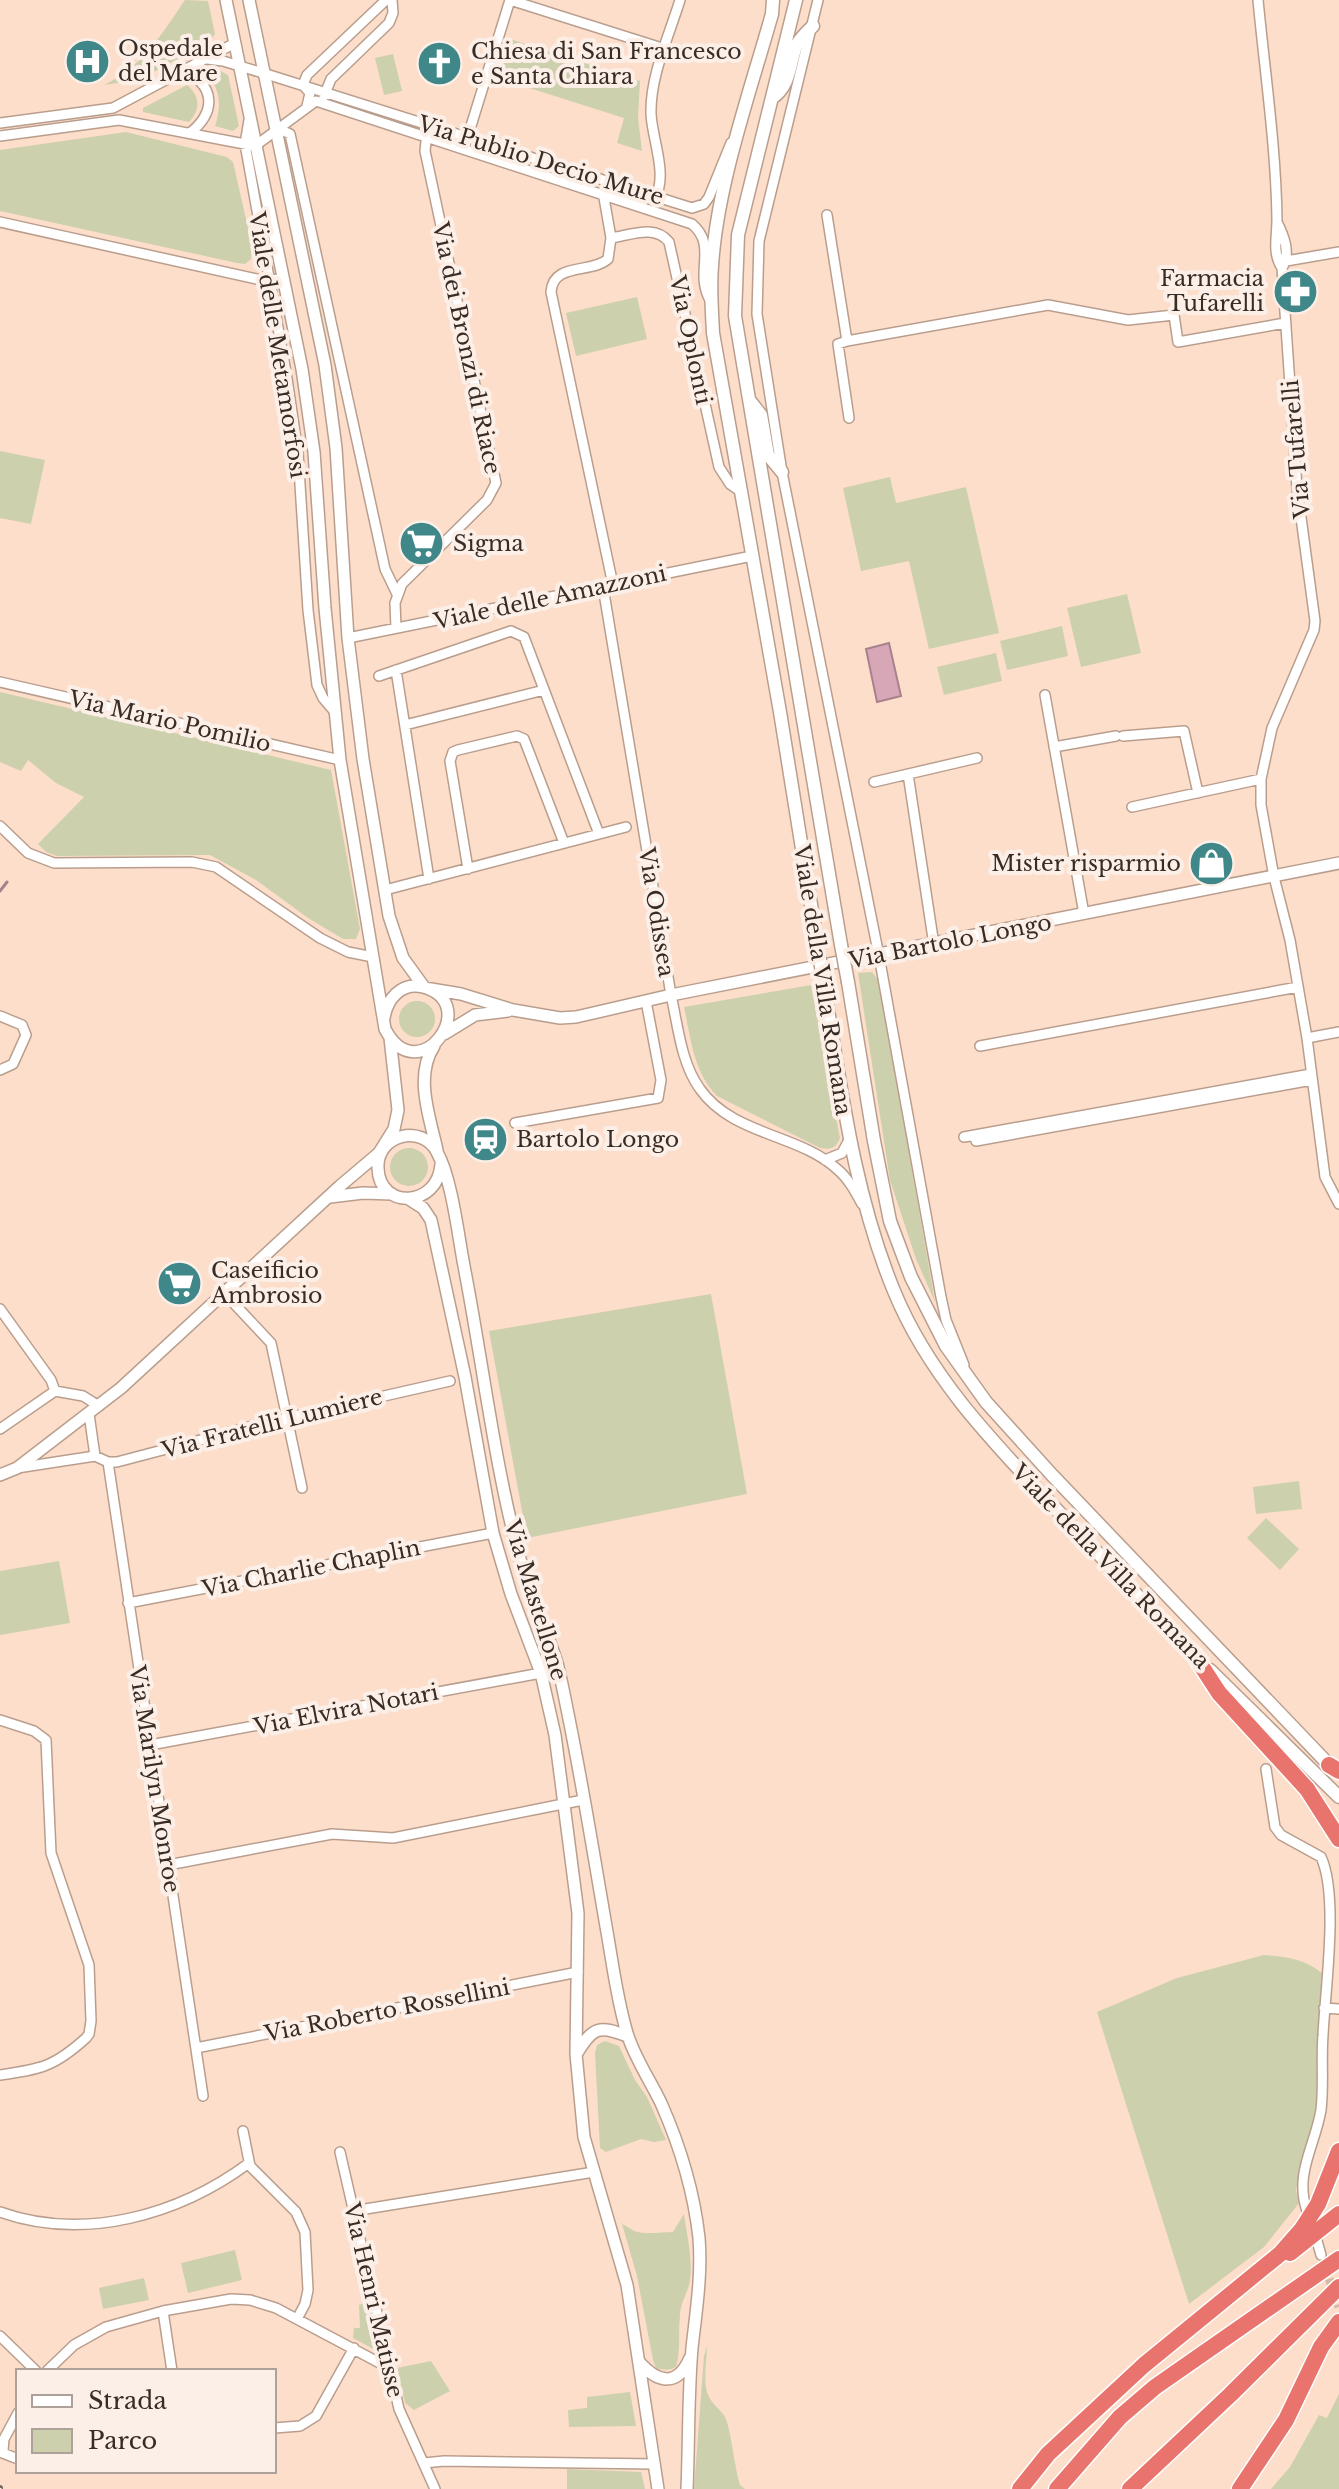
<svg xmlns="http://www.w3.org/2000/svg" width="1339" height="2489" viewBox="0 0 1339 2489" font-family="'Libre Baskerville',serif">
<rect width="100%" height="100%" fill="#fcdecb"/>
<path fill="#cdd0ad" d="M 185,0 L 208,1 L 215,34 L 209,42 L 139,80 L 104,85 C 142,67 162,34 185,0 Z
M 510,39 L 640,81 L 638,118 L 642,151 L 617,143 L 624,118 L 498,78 Z
M 393,54 L 402,91 L 384,95 L 375,58 Z
M 217,69 L 228,75 L 239,126 L 233,131 L 215,126 C 222,105 220,89 206,72 Z
M 187,85 C 200,96 201,109 189,122 L 143,112 L 143,108 Z
M 126,132 L 227,157 L 233,162 L 253,250 L 251,259 L 245,264 L 237,263 L 0,211 L 0,150 Z
M 637,297 L 647,339 L 576,356 L 566,313 Z
M 0,451 L 45,460 L 31,524 L 0,518 Z
M 890,477 L 896,503 L 966,487 L 999,633 L 929,649 L 909,561 L 861,571 L 843,488 Z
M 1127,594 L 1141,653 L 1081,667 L 1067,608 Z
M 1062,626 L 1068,656 L 1007,670 L 1000,641 Z
M 996,653 L 1002,681 L 944,695 L 937,667 Z
M 0,692 L 331,770 L 360,929 L 356,939 L 343,939 L 308,918 L 256,880 L 210,855 L 57,856 L 46,852 L 38,844 L 84,797 L 56,783 L 28,760 L 21,771 L 0,762 Z
M 872,972 L 879,981 L 935,1302 L 916,1259 L 890,1180 L 858,973 Z
M 811,985 L 840,1138 C 836,1148 832,1150 820,1148 L 717,1096 C 693,1071 691,1039 684,1007 Z
M399 1019a18 18 0 1 1 36 0a18 18 0 1 1-36 0Z
M390 1167a19 19 0 1 1 38 0a19 19 0 1 1-38 0Z
M 711,1294 L 747,1494 L 527,1538 L 489,1331 Z
M 1299,1481 L 1302,1509 L 1256,1514 L 1253,1487 Z
M 1266,1518 L 1299,1549 L 1280,1570 L 1247,1538 Z
M 59,1561 L 70,1623 L 0,1635 L 0,1571 Z
M 1264,1955 C 1287,1957 1305,1959 1323,1974 L 1317,2045 L 1318,2106 L 1305,2147 L 1296,2190 L 1299,2203 L 1264,2247 L 1189,2304 L 1097,2012 L 1177,1978 Z
M 605,2041 L 619,2046 L 635,2080 L 647,2097 L 666,2140 L 654,2142 L 641,2139 L 606,2152 L 600,2148 L 595,2053 L 597,2045 Z
M 684,2214 C 687,2236 694,2264 689,2285 C 686,2296 680,2304 680,2316 C 678,2333 681,2350 676,2367 C 668,2371 664,2370 656,2368 L 653,2360 L 637,2276 L 622,2224 C 627,2226 630,2229 634,2231 C 646,2235 661,2232 673,2232 Z
M 235,2250 L 242,2280 L 188,2293 L 181,2263 Z
M 144,2278 L 149,2300 L 103,2309 L 99,2288 Z
M 369,2301 L 381,2353 L 353,2338 L 354,2328 L 360,2328 L 359,2305 Z
M 707,2346 C 707,2361 702,2384 709,2397 C 714,2407 724,2411 727,2422 C 733,2443 734,2465 740,2485 L 745,2489 L 694,2489 L 704,2356 Z
M 431,2361 L 450,2391 L 414,2410 L 405,2403 L 397,2368 Z
M 630,2392 L 636,2426 L 569,2427 L 568,2410 L 587,2408 L 587,2397 Z
M 1339,2394 L 1339,2489 L 1271,2489 L 1290,2467 L 1319,2415 L 1327,2418 Z
M 567,2469 L 641,2472 L 645,2489 L 567,2489 Z"/>
<path fill="#d7a6b7" stroke="#a7818b" stroke-width="2" d="M 889,643 L 901,696 L 877,702 L 866,649 Z"/>
<g fill="none" stroke-linecap="round" stroke-linejoin="round">
<path stroke="#a7818b" stroke-width="3" d="M 0,891 L 7,882"/>
<path stroke="#d5baaa" stroke-width="9" stroke-dasharray="9 4.5" stroke-linecap="butt" d="M 1325,2266 L 1339,2307"/>
<defs>
<path id="minor" d="M 510,0 L 665,49
M 818,0 L 759,241 L 757,314 L 782,472 L 879,956 L 941,1297 L 946,1320 L 964,1365
M 1258,0 C 1265,73 1276,147 1277,220 C 1277,237 1272,253 1282,268
M 207,59 L 223,61 L 263,73 L 692,208 L 704,204 L 709,197 L 731,143
M 183,70 C 215,85 217,111 190,133
M 324,96 L 331,79 L 389,23 L 393,13 L 392,0
M 307,106 L 310,93 L 303,85 L 307,75 L 386,0
M 249,120 L 245,144 L 286,372 L 298,453 L 308,610 L 317,685 L 323,698 L 335,712
M 0,123 L 113,108 L 235,43
M 277,128 L 290,134 L 385,569 L 397,594
M 0,136 L 119,120 L 255,146 L 316,101 L 692,224 C 718,246 694,272 710,300
M 466,142 L 510,0
M 603,192 L 611,238 L 608,259 C 591,274 553,262 551,292 L 613,585
M 654,199 C 669,177 652,139 651,114 C 650,76 669,36 680,0
M 827,215 L 847,341
M 0,222 L 261,280 L 283,279
M 1277,222 C 1284,236 1291,253 1282,268 L 1297,488 L 1315,621 L 1314,630 L 1272,728 L 1261,779 L 1261,805 L 1274,877 L 1290,940 L 1307,1038 L 1325,1177 L 1339,1204
M 611,238 C 631,235 655,224 669,242 L 719,467 L 730,484 L 740,491
M 1286,261 L 1339,252
M 849,418 L 838,344 L 847,341 L 1048,305 L 1128,320 L 1174,315 L 1178,342 L 1285,323
M 603,587 L 671,995 C 678,1026 681,1063 700,1089 C 732,1135 799,1134 837,1169 C 848,1178 855,1191 862,1204
M 396,628 L 395,603 L 402,584 L 487,500 L 496,483 L 425,151 L 427,132
M 348,638 L 752,556
M 396,670 L 429,879
M 379,676 L 511,631 L 524,637 L 599,834
M 0,682 L 340,760
M 1045,695 L 1084,914
M 405,725 L 544,690
M 1123,736 L 1184,731 L 1198,793
M 1054,747 L 1116,736
M 908,774 L 934,945
M 874,782 L 977,758
M 1132,807 L 1261,779
M 0,826 L 28,853 L 54,863 L 192,862 L 216,867 L 320,938 L 348,952 L 373,957
M 468,869 L 450,761 L 453,752 L 458,750 L 517,736 L 524,739 L 564,843
M 385,890 L 626,827
M 0,1016 L 22,1025 L 26,1035 L 13,1064 L 0,1070
M 1307,1038 L 1339,1032
M 980,1046 L 1298,987
M 515,1123 L 658,1098 L 661,1080 L 646,1001
M 964,1137 L 1311,1074
M 976,1141 L 1312,1080
M 825,1160 L 842,1153 L 849,1140
M 224,1293 L 271,1343 L 302,1488
M 0,1309 L 51,1380 L 55,1391
M 0,1429 L 55,1391 L 83,1396 L 99,1406
M 95,1456 L 108,1462 L 117,1462 L 261,1424 L 450,1381
M 108,1462 L 203,2096
M 17,1468 L 95,1456 L 89,1414
M 128,1603 L 493,1533
M 0,1720 L 34,1731 L 46,1740 L 51,1853 L 89,1965 L 91,2021 L 89,2034 L 86,2038 C 54,2067 41,2069 0,2075
M 150,1745 L 541,1673
M 1266,1769 L 1275,1827 L 1281,1835 L 1321,1857 C 1339,1896 1325,1991 1323,2035 C 1321,2060 1324,2085 1321,2110 C 1315,2146 1294,2174 1307,2211
M 168,1865 L 332,1834 L 393,1838 L 583,1800
M 1324,2008 L 1339,2009
M 196,2048 L 578,1972
M 243,2131 L 250,2166 L 296,2212 L 305,2232 L 308,2290 L 305,2304 L 297,2319
M 340,2152 L 399,2409 L 435,2489
M 353,2211 L 594,2172
M 0,2212 C 84,2242 179,2215 249,2163
M 1317,2241 L 1321,2255
M 163,2311 L 172,2371
M 0,2336 L 36,2371
M 47,2371 L 74,2345 L 106,2327 L 163,2311 L 231,2299 L 250,2300 L 276,2308 L 391,2369
M 274,2428 L 300,2426 L 316,2416 L 354,2348
M 3,2451 L 4,2439 L 18,2413
M 0,2452 L 18,2459
M 424,2463 L 444,2461 L 655,2464"/>
<path id="tertiary" d="M 226,0 L 302,369 L 314,452 L 325,608 L 340,760 L 385,1029 C 418,1093 484,1003 423,987 C 401,982 387,999 384,1018
M 249,0 L 325,365 L 336,448 L 348,638 L 363,759 L 389,916 L 403,958 L 424,987
M 431,989 L 461,994 L 513,1010 L 560,1018 L 576,1017 L 671,995 L 1339,863
M 444,1034 L 475,1015 L 508,1011
M 434,1046 C 414,1076 430,1118 437,1150
M 441,1164 C 438,1208 379,1210 378,1168 C 376,1135 422,1123 437,1152 C 452,1179 458,1235 464,1266 C 483,1364 494,1463 520,1559 C 530,1595 546,1628 557,1663 C 562,1682 566,1704 570,1724 C 584,1793 595,1863 607,1932 C 613,1966 617,2000 627,2033 C 634,2057 650,2080 661,2103 C 680,2146 694,2192 699,2238 C 702,2275 696,2312 692,2348 C 688,2395 689,2442 687,2489
M 330,1197 L 363,1193 L 392,1194
M 409,1199 L 423,1208 L 431,1220 L 465,1377 L 493,1533 L 511,1594 L 541,1673 L 555,1735 L 578,1913 L 576,2054 L 584,2137 L 627,2285 L 658,2489
M 0,1475 L 17,1468 L 121,1388 L 340,1186 L 379,1153 L 394,1129 L 398,1110 L 390,1038
M 577,2053 C 593,2027 599,2025 627,2036
M 640,2363 C 659,2384 678,2386 690,2358"/>
<path id="secondary" d="M 773,0 L 772,14 C 750,92 717,185 712,266 C 710,288 712,311 713,333 L 780,712 L 818,948
M 796,0 L 738,235 L 735,316 L 841,945
M 772,98 C 790,86 789,66 796,46 C 800,38 807,32 813,26
M 750,401 L 761,415 L 768,455 L 782,472
M 848,982 L 874,1141 L 890,1221 L 911,1277 L 946,1346 L 986,1402 L 1052,1475 L 1334,1770
M 824,985 C 841,1088 854,1194 894,1291 C 932,1384 1005,1454 1072,1526 C 1114,1569 1154,1615 1197,1657
M 1210,1670 L 1339,1797"/>
<path id="motorway" d="M 1193,1653 L 1219,1693 L 1307,1789 L 1339,1839
M 1329,1765 L 1339,1771
M 1290,2253 L 1339,2214
M 1020,2489 L 1048,2454 L 1144,2365 L 1280,2254 L 1302,2229 L 1318,2204 L 1339,2151
M 1057,2489 L 1120,2417 L 1155,2387 L 1339,2259
M 1130,2489 L 1230,2395 L 1339,2287
M 1240,2489 L 1286,2420 L 1321,2347 L 1339,2322"/>
</defs>
<use href="#minor" stroke="#ba9e8d" stroke-width="12"/>
<use href="#tertiary" stroke="#ba9e8d" stroke-width="14"/>
<use href="#secondary" stroke="#ba9e8d" stroke-width="15"/>
<use href="#motorway" stroke="#fff" stroke-width="19"/>
<use href="#minor" stroke="#fff" stroke-width="9"/>
<use href="#tertiary" stroke="#fff" stroke-width="11"/>
<use href="#secondary" stroke="#fff" stroke-width="12"/>
<use href="#motorway" stroke="#e8746d" stroke-width="16"/>
<defs>
<path id="rail" d="M 0,2488 L 0,2489"/>
</defs>
<use href="#rail" stroke="#7a685d" stroke-width="6"/>
<use href="#rail" stroke="#fbefe8" stroke-width="3" stroke-dasharray="9" stroke-linecap="butt"/>
<defs>
<path id="secondary-bridge" d="M 841,945 L 848,982
M 818,948 L 824,985"/>
</defs>
<use href="#secondary-bridge" stroke="#ba9e8d" stroke-width="15" stroke-linecap="butt"/>
<use href="#secondary-bridge" stroke="#fff" stroke-width="12"/>
</g>
<defs>
<symbol id="hospital-disc" viewBox="-11 -11 22 22"><circle r="9.5" fill="#3f8788" stroke="#fbefe8"/><path d="M-5-5h3v3.5h4V-5h3V5h-3V1.5h-4V5h-3Z" fill="#fff"/></symbol>
<symbol id="church-disc" viewBox="-11 -11 22 22"><circle r="9.5" fill="#3f8788" stroke="#fbefe8"/><path d="M-1.2-6h2.4v3.5h3.3v2.4h-3.3V6h-2.4V-.1h-3.3v-2.4h3.3Z" fill="#fff"/></symbol>
<symbol id="pharmacy-disc" viewBox="-11 -11 22 22"><circle r="9.5" fill="#3f8788" stroke="#fbefe8"/><path d="M-2-6h4v4h4v4h-4v4h-4v-4h-4v-4h4Z" fill="#fff"/></symbol>
<symbol id="supermarket-disc" viewBox="-11 -11 22 22"><circle r="9.5" fill="#3f8788" stroke="#fbefe8"/><path d="M-6-5.5h2.5l.6 2H6L4.5 2H-2.5L-4.4-4H-6ZM-1.5 3.2a1.3 1.3 0 1 0 .1 0ZM3 3.2a1.3 1.3 0 1 0 .1 0Z" fill="#fff"/></symbol>
<symbol id="shop-disc" viewBox="-11 -11 22 22"><circle r="9.5" fill="#3f8788" stroke="#fbefe8"/><path d="M-5-2.5h2.3a2.7 3.5 0 0 1 5.4 0H5L5.5 6h-11ZM-1.5-2.5h3a1.5 2.3 0 0 0-3 0Z" fill="#fff"/></symbol>
<symbol id="station-disc" viewBox="-11 -11 22 22"><circle r="9.5" fill="#3f8788" stroke="#fbefe8"/><path d="M-3-6H3Q5-6 5-4V2Q5 4 3 4L4.5 6H3L1.5 4h-3L-3 6H-4.5L-3 4Q-5 4-5 2V-4Q-5-6-3-6ZM-3.5-4v3h7v-3ZM-3.5 1v1.5H-2V1ZM2 1v1.5H3.5V1Z" fill="#fff"/></symbol>
</defs>
<g fill-rule="evenodd">
<use href="#hospital-disc" x="62" y="36" width="51" height="51"/>
<use href="#church-disc" x="414" y="38" width="51" height="51"/>
<use href="#pharmacy-disc" x="1270" y="266" width="51" height="51"/>
<use href="#supermarket-disc" x="396" y="518" width="51" height="51"/>
<use href="#shop-disc" x="1186" y="838" width="51" height="51"/>
<use href="#station-disc" x="460" y="1114" width="51" height="51"/>
<use href="#supermarket-disc" x="154" y="1258" width="51" height="51"/>
</g>
<g text-anchor="middle" stroke-width="8" stroke-linejoin="round" paint-order="stroke">
<g font-size="22" fill="#382c25" stroke="#fbefe8" text-anchor="start">
<text x="118" y="56">Ospedale<tspan x="118" dy="25">del Mare</tspan></text>
<text x="471" y="59">Chiesa di San Francesco<tspan x="471" dy="25">e Santa Chiara</tspan></text>
<text x="1264" y="286" text-anchor="end">Farmacia<tspan x="1264" dy="25">Tufarelli</tspan></text>
<text x="453" y="551">Sigma</text>
<text x="1181" y="871" text-anchor="end">Mister risparmio</text>
<text x="516" y="1147">Bartolo Longo</text>
<text x="211" y="1278">Caseificio<tspan x="211" dy="25">Ambrosio</tspan></text>
</g>
<g font-size="22" fill="#382c25" stroke="#fbefe8">
<text transform="translate(541 160) rotate(17)" y="8">Via Publio Decio Mure</text>
<text transform="translate(691 340) rotate(78)" y="8">Via Oplonti</text>
<text transform="translate(278 345) rotate(81)" y="8">Viale delle Metamorfosi</text>
<text transform="translate(467 348) rotate(78)" y="8">Via dei Bronzi di Riace</text>
<text transform="translate(1296 449) rotate(-95)" y="8">Via Tufarelli</text>
<text transform="translate(550 597) rotate(-12)" y="8">Viale delle Amazzoni</text>
<text transform="translate(170 721) rotate(13)" y="8">Via Mario Pomilio</text>
<text transform="translate(657 912) rotate(81)" y="8">Via Odissea</text>
<text transform="translate(950 941) rotate(-11)" y="8">Via Bartolo Longo</text>
<text transform="translate(823 980) rotate(81)" y="8">Viale della Villa Romana</text>
<text transform="translate(272 1423) rotate(-14)" y="8">Via Fratelli Lumiere</text>
<text transform="translate(1111 1566) rotate(46)" y="8">Viale della Villa Romana</text>
<text transform="translate(311 1568) rotate(-11)" y="8">Via Charlie Chaplin</text>
<text transform="translate(536 1600) rotate(73)" y="8">Via Mastellone</text>
<text transform="translate(346 1709) rotate(-11)" y="8">Via Elvira Notari</text>
<text transform="translate(155 1779) rotate(81)" y="8">Via Marilyn Monroe</text>
<text transform="translate(387 2010) rotate(-11)" y="8">Via Roberto Rossellini</text>
<text transform="translate(374 2300) rotate(77)" y="8">Via Henri Matisse</text>
</g>
</g>
<rect x="16" y="2369" width="260" height="104" fill="#fbefe8" stroke="#ada19a" stroke-width="2"/>
<rect x="32" y="2395" width="40" height="12" fill="#ffffff" stroke="#ada19a" stroke-width="2"/>
<text x="88" y="2409" font-size="24" fill="#382c25">Strada</text>
<rect x="32" y="2429" width="40" height="24" fill="#cdd0ad" stroke="#ada19a" stroke-width="2"/>
<text x="88" y="2449" font-size="24" fill="#382c25">Parco</text>
</svg>
